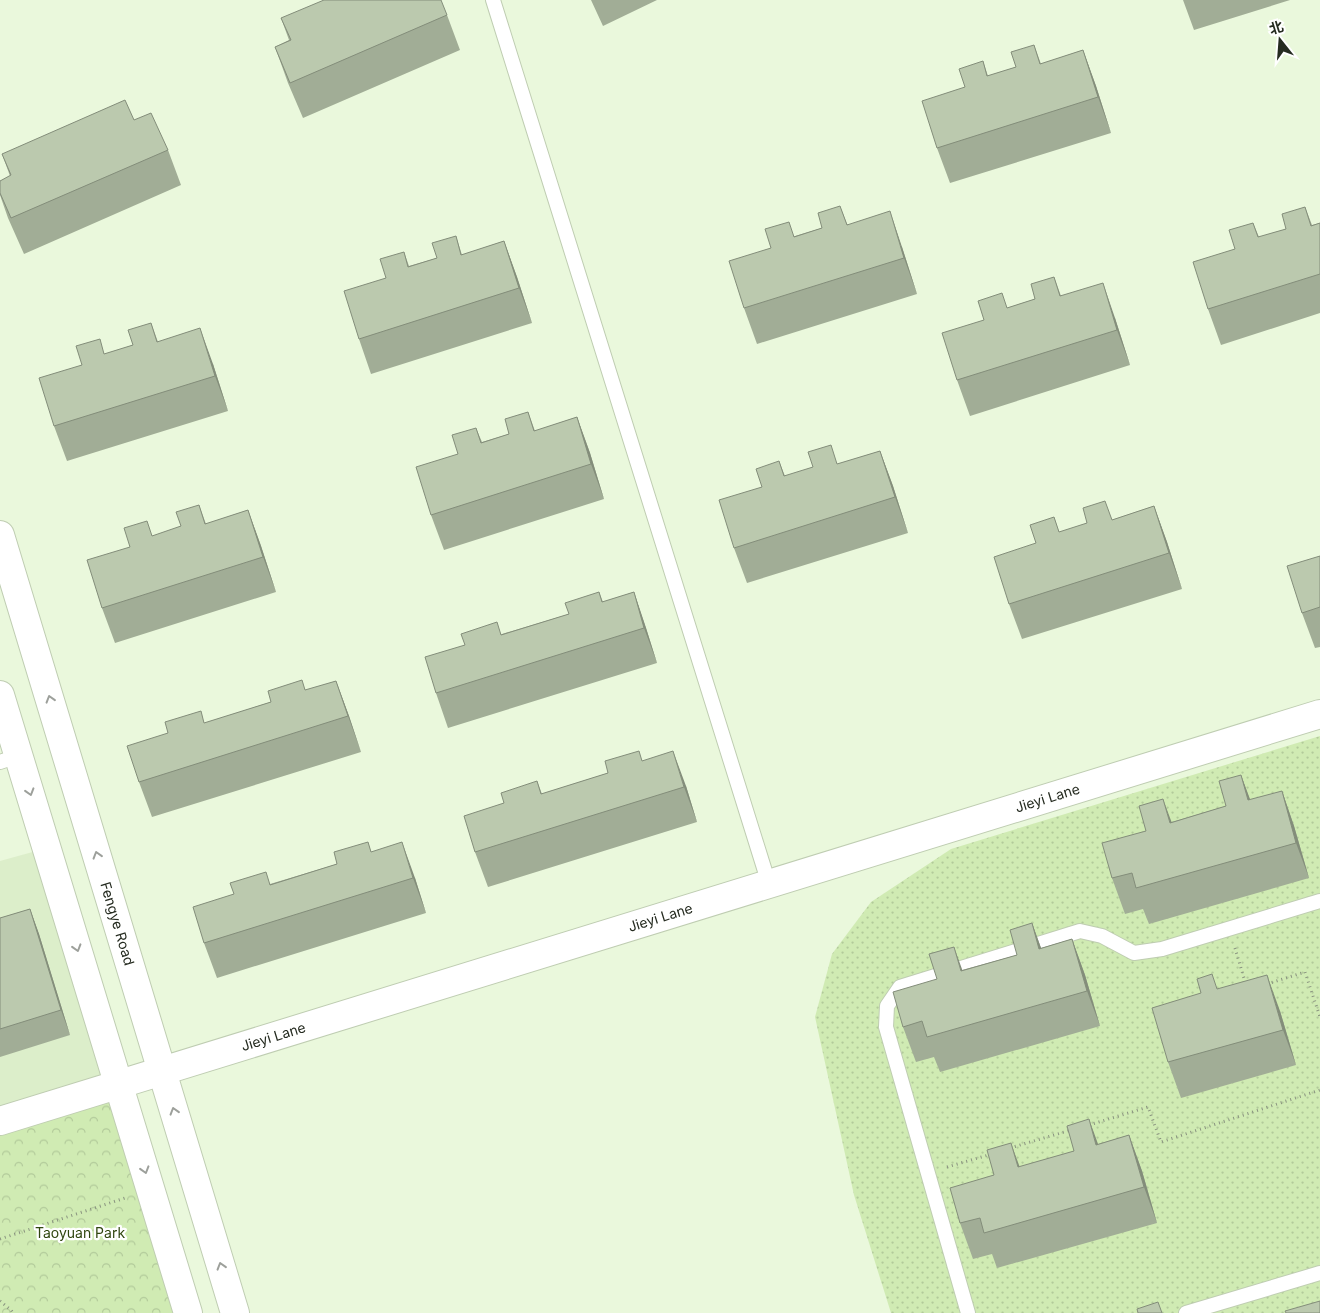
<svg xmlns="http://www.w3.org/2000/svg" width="1320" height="1313" viewBox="0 0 1320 1313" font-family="Inter,'Noto Sans SC',sans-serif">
<defs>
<pattern id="grass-dots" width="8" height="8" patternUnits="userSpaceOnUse" patternTransform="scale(1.25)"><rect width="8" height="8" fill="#d0ebb3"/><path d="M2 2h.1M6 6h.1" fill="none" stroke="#b2ca9a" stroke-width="1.8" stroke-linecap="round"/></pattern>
<pattern id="park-crowns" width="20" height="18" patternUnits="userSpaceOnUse" patternTransform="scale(1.25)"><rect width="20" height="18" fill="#d0ebb3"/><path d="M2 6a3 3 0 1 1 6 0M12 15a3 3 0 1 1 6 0" fill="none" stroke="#b2ca9a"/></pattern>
</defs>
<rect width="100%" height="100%" fill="#eaf8dc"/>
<path fill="#dceeca" d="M 47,848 L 118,1084 L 0,1121 L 0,861 Z"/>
<path fill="url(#grass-dots)" d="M 1320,736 L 1320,1313 L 891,1313 L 854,1195 L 815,1017 L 832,954 L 871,902 L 951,849 Z"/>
<path fill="url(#park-crowns)" d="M 118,1084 L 188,1313 L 0,1313 L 0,1121 Z"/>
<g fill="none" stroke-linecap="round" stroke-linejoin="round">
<defs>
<path id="lane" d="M 493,0 L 769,884
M 0,762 L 18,756
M 968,1313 L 886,1027 L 887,1006 L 900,987 L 1080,931 L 1102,936 L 1134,953 L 1162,949 L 1320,901
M 1186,1313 L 1320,1273"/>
<g id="street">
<path id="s1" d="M 0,1121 L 1320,714"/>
</g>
<g id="secondary">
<path id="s2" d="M 0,535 L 235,1313"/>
<path d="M 0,695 L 188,1313"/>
</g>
</defs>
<use href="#lane" stroke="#bfcdb2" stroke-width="16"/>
<use href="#street" stroke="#bfcdb2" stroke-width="30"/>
<use href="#secondary" stroke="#bfcdb2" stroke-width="30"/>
<path stroke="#89937f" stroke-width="3" stroke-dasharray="1 4" stroke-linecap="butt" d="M 1235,948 L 1246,985
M 1267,984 L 1305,972 L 1320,1017
M 1089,1125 L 1148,1107 L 1161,1142 L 1320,1090
M 1010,1148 L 1071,1130
M 947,1167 L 992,1154
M 0,1239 L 125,1198
M 0,1301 L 11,1310 L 13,1313"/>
<use href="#lane" stroke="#fff" stroke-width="14"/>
<use href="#street" stroke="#fff" stroke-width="28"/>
<use href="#secondary" stroke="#fff" stroke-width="28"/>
</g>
<path fill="#a1ad96" d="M 591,0 L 657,0 L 603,26 Z
M 1183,0 L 1290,0 L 1194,30 Z
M 447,15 L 460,50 L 303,118 L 288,83 L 275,47 L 289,40 L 281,18 Z
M 1034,45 L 1041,64 L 1083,50 L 1096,86 L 1111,133 L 950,183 L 937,148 L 965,87 L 983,61 L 988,76 L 1016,67 Z
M 134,120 L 168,150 L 181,185 L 24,254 L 8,218 L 0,195 L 0,181 L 10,176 L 2,154 Z
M 840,206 L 847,224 L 902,247 L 917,294 L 757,344 L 744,308 L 771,248 L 795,236 L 822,228 Z
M 1305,207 L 1312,225 L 1320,223 L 1320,313 L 1221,345 L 1208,309 L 1235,249 L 1253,223 L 1259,237 L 1286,229 Z
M 456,236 L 462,255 L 504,241 L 517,277 L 532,323 L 371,374 L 359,339 L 386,278 L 404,252 L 409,266 L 437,258 Z
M 1054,277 L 1061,296 L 1115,318 L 1130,365 L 970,416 L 957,380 L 1007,308 L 1035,299 Z
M 151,323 L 158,342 L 213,364 L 228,411 L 67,461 L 54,426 L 82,365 L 105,354 L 133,345 Z
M 528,412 L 535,431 L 577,417 L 590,453 L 604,499 L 444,550 L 431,515 L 458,454 L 476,428 L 482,442 L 509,434 Z
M 880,451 L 893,486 L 908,533 L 747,583 L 734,548 L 762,487 L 779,461 L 785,476 L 838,464 Z
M 199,505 L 206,524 L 248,510 L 261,546 L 276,592 L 115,643 L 102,608 L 130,547 L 181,526 Z
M 1154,506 L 1167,542 L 1182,589 L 1022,639 L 1009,604 L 1036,543 L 1054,517 L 1059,532 L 1112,520 Z
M 1320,556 L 1320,647 L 1315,648 L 1302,613 Z
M 599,592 L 603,602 L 634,592 L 646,628 L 657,663 L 448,728 L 436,693 L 502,634 L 569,614 Z
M 336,681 L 349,716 L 361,752 L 152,817 L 139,782 L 205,723 Z
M 642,761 L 686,786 L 697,822 L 488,887 L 475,852 L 504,803 L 537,781 L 542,794 L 608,773 Z
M 1241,775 L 1250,800 L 1282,791 L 1294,826 L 1309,878 L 1149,924 L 1143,909 L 1125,914 L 1112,878 L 1146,831 L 1172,822 L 1226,806 Z
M 368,842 L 371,852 L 415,878 L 426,913 L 217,978 L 204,943 L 234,894 L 270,884 L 337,864 Z
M 30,909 L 39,934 L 70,1035 L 0,1057 L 0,918 Z
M 1032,923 L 1041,948 L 1072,939 L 1085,975 L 1100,1026 L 940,1072 L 934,1057 L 916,1062 L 903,1027 L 937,979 L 962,970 L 1017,955 Z
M 1218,989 L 1280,1011 L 1296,1065 L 1181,1098 L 1168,1062 Z
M 1129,1135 L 1142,1171 L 1157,1223 L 997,1268 L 992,1254 L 973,1259 L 960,1223 L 994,1175 L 1020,1167 Z"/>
<path fill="#838d7a" d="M 1083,50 L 1096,86 L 1111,133 L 1098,97 Z
M 890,211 L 902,247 L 917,294 L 904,258 Z
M 504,241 L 517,277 L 532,323 L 519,288 Z
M 1103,283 L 1115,318 L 1130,365 L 1117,330 Z
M 200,328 L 213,364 L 228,411 L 215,376 Z
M 577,417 L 590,453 L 604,499 L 591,464 Z
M 880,451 L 893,486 L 908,533 L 895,497 Z
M 1154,506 L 1167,542 L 1182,589 L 1169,553 Z
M 248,510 L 261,546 L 276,592 L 263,557 Z
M 634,592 L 646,628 L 657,663 L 644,628 Z
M 336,681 L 349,716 L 361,752 L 348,716 Z
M 673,751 L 686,786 L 697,822 L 684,787 Z
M 1241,775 L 1254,810 L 1248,800 Z
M 1282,791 L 1294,826 L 1309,878 L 1296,843 Z
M 1163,799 L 1176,834 L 1170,823 Z
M 402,842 L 415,878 L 426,913 L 413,878 Z
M 30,909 L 39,934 L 70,1035 L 61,1010 Z
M 1032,923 L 1045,959 L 1039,949 Z
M 1072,939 L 1085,975 L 1100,1026 L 1087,991 Z
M 954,947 L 967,983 L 961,971 Z
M 1267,975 L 1280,1011 L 1296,1065 L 1283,1030 Z
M 1089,1119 L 1102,1155 L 1096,1145 Z
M 1129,1135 L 1142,1171 L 1157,1223 L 1144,1187 Z
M 1011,1143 L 1024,1179 L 1018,1167 Z"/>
<path fill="#bbc9ae" stroke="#838d7a" d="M 324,0 L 441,0 L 447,15 L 290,83 L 275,47 L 291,40 L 281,18 Z
M 1034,45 L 1040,64 L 1083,50 L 1098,97 L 937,148 L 922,101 L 965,87 L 959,69 L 983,61 L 987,76 L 1016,67 L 1011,52 Z
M 125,100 L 134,120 L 151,113 L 168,150 L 11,218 L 0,193 L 0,181 L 11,175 L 2,154 Z
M 840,206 L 847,225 L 890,211 L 904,258 L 744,308 L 729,261 L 771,248 L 765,229 L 789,222 L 794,237 L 822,228 L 818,213 Z
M 1305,207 L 1311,226 L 1320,223 L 1320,274 L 1208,309 L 1193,262 L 1235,249 L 1229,230 L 1253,223 L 1258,237 L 1286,229 L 1282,214 Z
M 456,236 L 461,255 L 504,241 L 519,288 L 359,339 L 344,291 L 386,278 L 380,259 L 404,252 L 408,267 L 437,258 L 432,243 Z
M 1054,277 L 1060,296 L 1103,283 L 1117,330 L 957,380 L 942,333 L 984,320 L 978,301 L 1002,293 L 1007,308 L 1035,299 L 1031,284 Z
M 151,323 L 157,342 L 200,328 L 215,376 L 54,426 L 39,378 L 82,365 L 76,346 L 100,339 L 104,354 L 133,345 L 128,330 Z
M 528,412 L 534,431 L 577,417 L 591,464 L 431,515 L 416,467 L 458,454 L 452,435 L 476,428 L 481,443 L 509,434 L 505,419 Z
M 831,445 L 837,464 L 880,451 L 895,497 L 734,548 L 719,500 L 762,487 L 756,469 L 779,461 L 784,476 L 813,467 L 808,452 Z
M 1105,501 L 1112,520 L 1154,506 L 1169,553 L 1009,604 L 994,557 L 1036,543 L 1030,525 L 1054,517 L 1059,532 L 1087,523 L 1083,508 Z
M 199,505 L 205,524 L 248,510 L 263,557 L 102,608 L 87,560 L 130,547 L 124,528 L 147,521 L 152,536 L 181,526 L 176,512 Z
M 1320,556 L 1320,607 L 1302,613 L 1287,566 Z
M 599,592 L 602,602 L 634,592 L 644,628 L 436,693 L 425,657 L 465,645 L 461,634 L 497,622 L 501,635 L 569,614 L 565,603 Z
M 302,680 L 305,690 L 336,681 L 348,716 L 139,782 L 127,746 L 168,733 L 165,722 L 201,711 L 204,723 L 271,702 L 268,691 Z
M 639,751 L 642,761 L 673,751 L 684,787 L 475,852 L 464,816 L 504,803 L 501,793 L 537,781 L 541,794 L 608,773 L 605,761 Z
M 1241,775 L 1248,800 L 1282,791 L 1296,843 L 1136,888 L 1132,873 L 1112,878 L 1102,843 L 1146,831 L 1139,806 L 1163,799 L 1170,823 L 1226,806 L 1219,781 Z
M 368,842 L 371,852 L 402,842 L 413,878 L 204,943 L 193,907 L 234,894 L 230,883 L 266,872 L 270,885 L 337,864 L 334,852 Z
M 30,909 L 61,1010 L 0,1029 L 0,918 Z
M 1032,923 L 1039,949 L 1072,939 L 1087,991 L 927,1037 L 922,1021 L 903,1027 L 893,992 L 937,979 L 929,954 L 954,947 L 961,971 L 1017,955 L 1010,930 Z
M 1212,974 L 1217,989 L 1267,975 L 1283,1030 L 1168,1062 L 1152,1008 L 1201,993 L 1197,979 Z
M 1089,1119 L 1096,1145 L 1129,1135 L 1144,1187 L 984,1233 L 980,1218 L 960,1223 L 950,1188 L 994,1175 L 987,1150 L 1011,1143 L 1018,1167 L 1074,1151 L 1067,1126 Z
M 1320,1301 L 1320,1313 L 1286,1313 L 1285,1311 Z
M 1158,1302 L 1162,1313 L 1138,1313 L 1137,1309 Z"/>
<defs><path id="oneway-chevron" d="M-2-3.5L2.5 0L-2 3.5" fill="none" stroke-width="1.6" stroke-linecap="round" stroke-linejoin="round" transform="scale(1.25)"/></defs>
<g stroke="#9da09b">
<use href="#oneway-chevron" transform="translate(50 699) rotate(-107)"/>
<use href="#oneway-chevron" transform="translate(30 792) rotate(73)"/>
<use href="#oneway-chevron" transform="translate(97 855) rotate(-107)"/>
<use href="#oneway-chevron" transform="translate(77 948) rotate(73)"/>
<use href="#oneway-chevron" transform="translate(174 1111) rotate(-107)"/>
<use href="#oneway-chevron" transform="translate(145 1170) rotate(73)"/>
<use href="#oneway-chevron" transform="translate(221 1266) rotate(-107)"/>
</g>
<g text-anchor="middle" stroke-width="4.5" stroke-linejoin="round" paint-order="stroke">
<g font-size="14" fill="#252b20" stroke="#fff">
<text dy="5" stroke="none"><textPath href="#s1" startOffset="1096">Jieyi Lane</textPath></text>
<text dy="5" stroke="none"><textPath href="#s1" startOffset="691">Jieyi Lane</textPath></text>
<text dy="5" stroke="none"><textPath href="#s2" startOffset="406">Fengye Road</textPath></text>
<text dy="5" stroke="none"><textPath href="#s1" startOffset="286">Jieyi Lane</textPath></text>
</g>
<g font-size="14" fill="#30460f" stroke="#fff">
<text x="80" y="1238">Taoyuan Park</text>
</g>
</g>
<g transform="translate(1280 40) rotate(343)" stroke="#ffffff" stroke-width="4" paint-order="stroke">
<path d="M0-4L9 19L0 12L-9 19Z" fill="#252b20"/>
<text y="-8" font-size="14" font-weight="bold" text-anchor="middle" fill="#252b20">北</text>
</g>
</svg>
